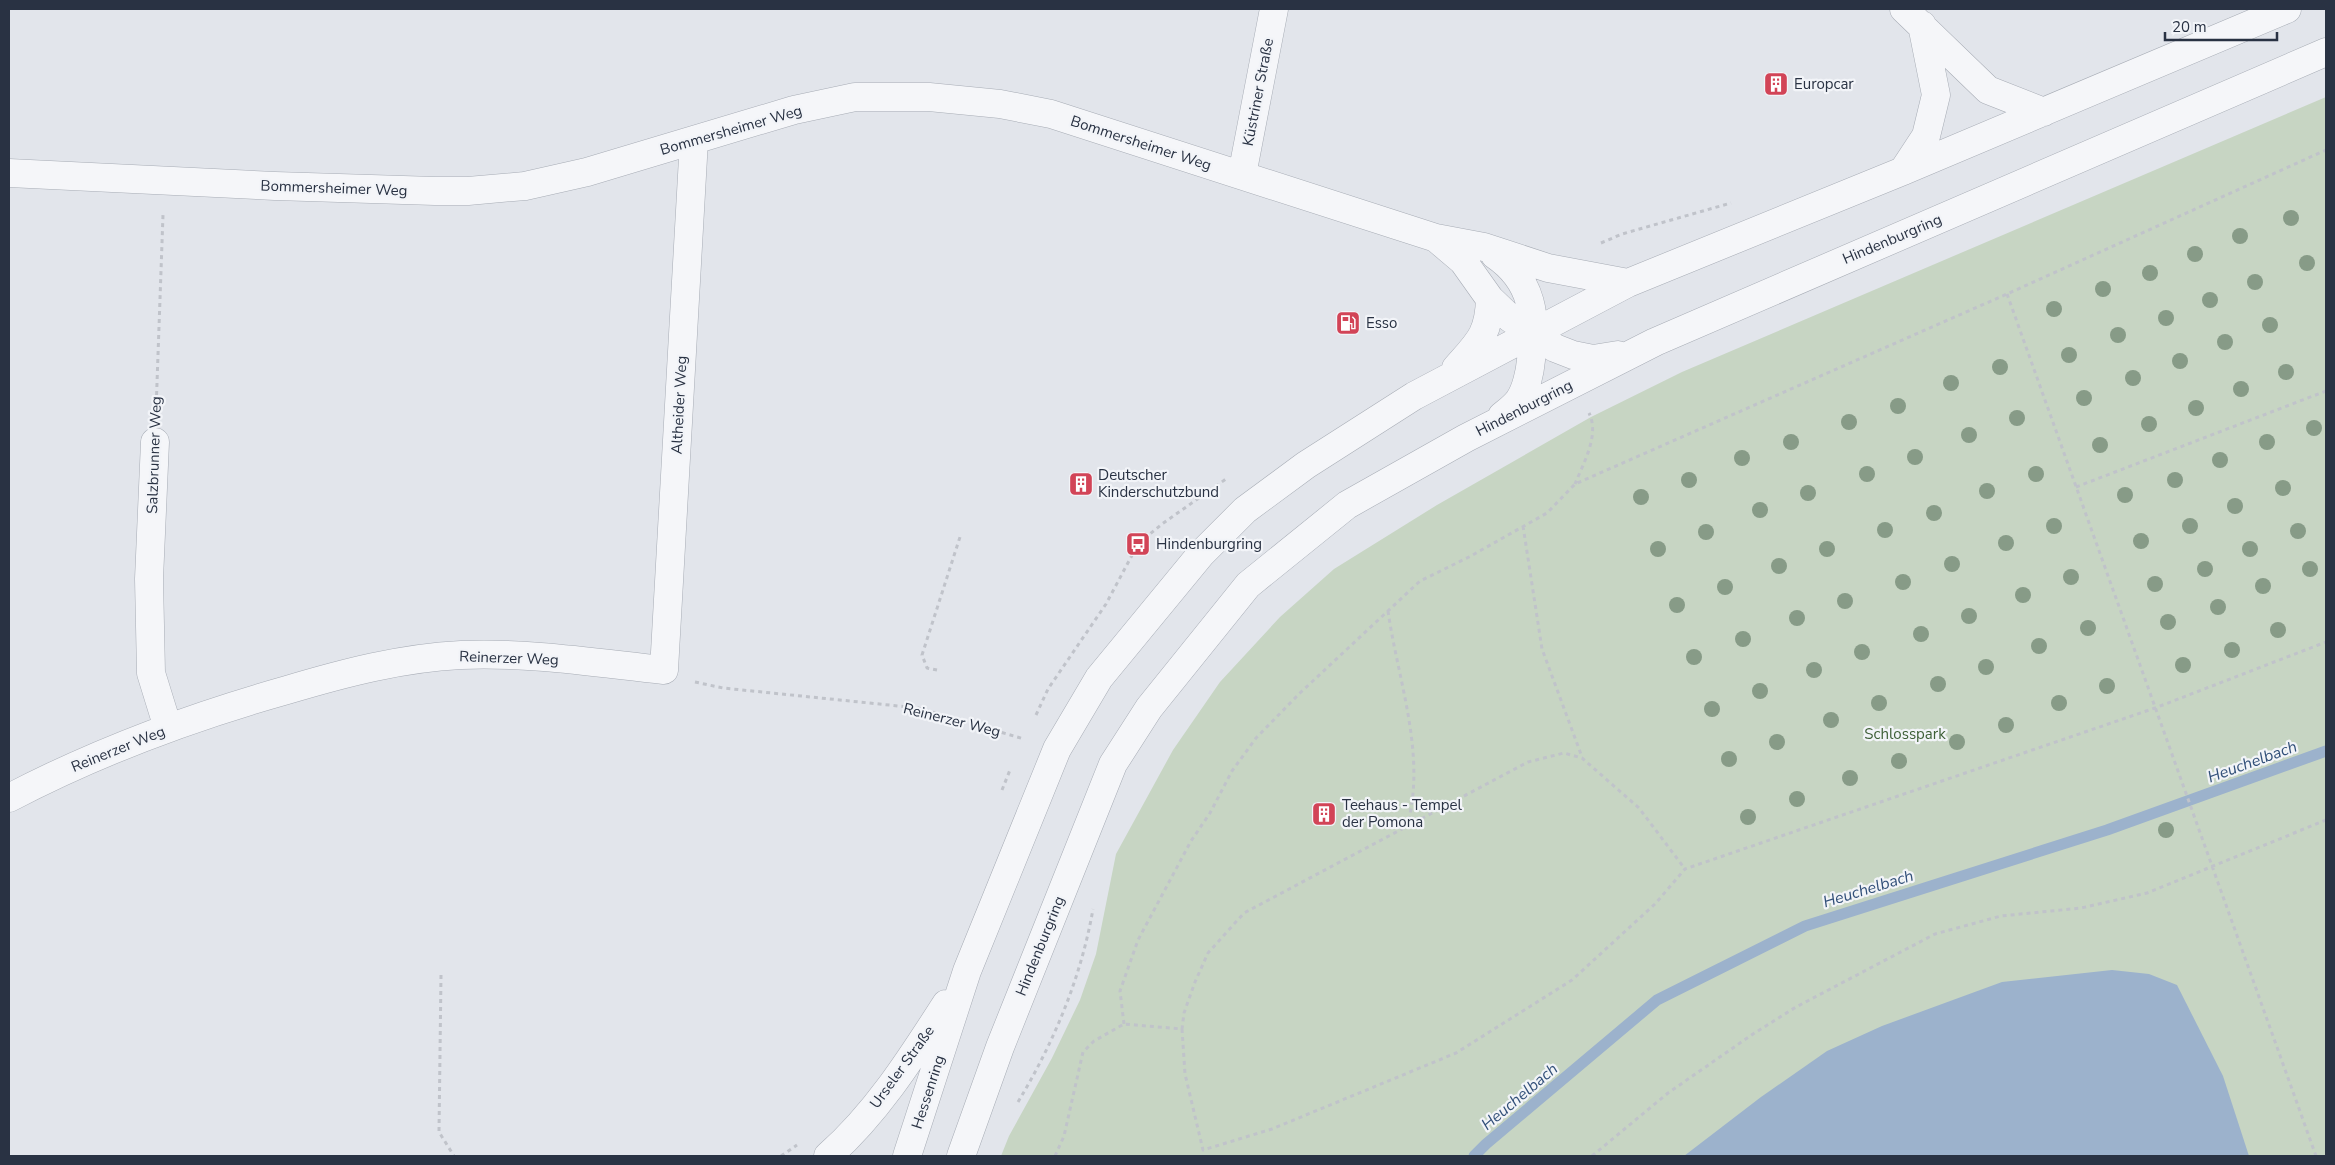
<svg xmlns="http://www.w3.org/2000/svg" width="2335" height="1165" viewBox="0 0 2335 1165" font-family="'Nunito Sans',sans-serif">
<rect width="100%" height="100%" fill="#e2e5eb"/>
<path fill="#c7d5c3" d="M 2326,97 L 2326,1156 L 1001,1156 L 1009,1136 L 1052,1058 L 1080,1000 L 1096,954 L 1116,854 L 1173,750 L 1220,682 L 1280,617 L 1334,569 L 1437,505 L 1591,417 L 1682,372 Z"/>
<path fill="#9cb2cc" d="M 2112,970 L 2149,974 L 2177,985 L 2223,1076 L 2249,1156 L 1684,1156 L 1761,1097 L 1827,1051 L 1882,1026 L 2002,982 Z"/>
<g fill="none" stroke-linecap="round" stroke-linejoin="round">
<path stroke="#9cb2cc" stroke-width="11" d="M 1474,1156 L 1486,1144 L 1657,1000 L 1805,926 L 2107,830 L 2326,751"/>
<defs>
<path id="minor" d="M 1904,9 L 1988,90 L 2044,112
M 1903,171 L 1926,136 L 1936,95 L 1922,25
M 9,173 L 275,186 L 435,191 L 468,191 L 525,186 L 587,172 L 794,110 L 855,97 L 929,97 L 1000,104 L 1051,114 L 1436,238 L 1484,247 L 1548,268 L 1628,283
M 1242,175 L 1274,9
M 1437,239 L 1463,261 L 1490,299 L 1510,318 L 1555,348 L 1573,355 L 1593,359 L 1618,355
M 1495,255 C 1533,281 1537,317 1531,360 C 1530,372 1526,390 1519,400 C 1515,406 1508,411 1502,416
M 1456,368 C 1478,343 1489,335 1490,299
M 155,442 L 149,579 L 151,673 L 168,728
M 9,798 C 97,752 191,717 287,690 C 344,673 401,658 461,655 C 528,652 597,663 664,670 L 694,140
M 828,1156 C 876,1114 912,1057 946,1004
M 907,1156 L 967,971 L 1057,749 L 1099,678 L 1201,554 L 1245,510 L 1306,465 L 1414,396 L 1628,283 L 1903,171 L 2287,9
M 961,1156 L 1000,1047 L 1113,764 L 1149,708 L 1248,585 L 1347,505 L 1466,438 L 1655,342 L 2326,52"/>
</defs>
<use href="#minor" stroke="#a7acb5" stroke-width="29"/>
<path stroke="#c0c3ca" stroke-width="3" stroke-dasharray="4 4" stroke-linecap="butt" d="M 1601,243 L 1622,234 L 1731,203
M 2007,294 L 2316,1156
M 156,411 L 163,215
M 1575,484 C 1583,464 1600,435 1589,413
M 2076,487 L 2326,391
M 1523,526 L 1542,649 L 1582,757
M 1388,611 C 1398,681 1427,756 1407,826
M 937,670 L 927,668 L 922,655 L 960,537
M 695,682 L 723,688 L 918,708 L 1024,739
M 1036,715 L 1048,689 L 1106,604 L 1138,544 L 1162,524 L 1226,479
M 1002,790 L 1010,770
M 441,975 L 439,1132 L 454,1156
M 1124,1024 L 1120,991 L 1138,940 L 1191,841 L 1210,813 L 1232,771 L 1256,738 L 1300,693 L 1420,581 L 1469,557 L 1547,513 L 1575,484 L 2007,294 L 2326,150
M 1182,1029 L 1185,1074 L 1203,1150 L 1272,1129 L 1456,1053 L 1572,980 L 1655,904 L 1685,869 L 2155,708 L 2326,642
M 1018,1102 C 1054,1042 1081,978 1093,909
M 781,1156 L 797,1145
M 1055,1156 L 1064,1136 L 1083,1052 L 1094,1041 L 1124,1024 L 1182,1029 L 1184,1013 L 1195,982 L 1208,953 L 1244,913 L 1528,762 L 1564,753 L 1582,758 L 1639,808 L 1685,869
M 1592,1156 L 1668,1093 L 1753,1034 L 1796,1007 L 1935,934 L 2001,916 L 2081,908 L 2147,893 L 2326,820"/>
<use href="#minor" stroke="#f5f6f9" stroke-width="28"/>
</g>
<g fill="#879b87">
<circle cx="2291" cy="218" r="8"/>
<circle cx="2240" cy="236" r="8"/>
<circle cx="2195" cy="254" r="8"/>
<circle cx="2307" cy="263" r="8"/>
<circle cx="2150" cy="273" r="8"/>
<circle cx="2255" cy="282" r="8"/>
<circle cx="2103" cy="289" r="8"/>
<circle cx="2210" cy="300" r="8"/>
<circle cx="2054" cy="309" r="8"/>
<circle cx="2166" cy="318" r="8"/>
<circle cx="2270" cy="325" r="8"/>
<circle cx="2118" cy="335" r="8"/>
<circle cx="2225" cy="342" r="8"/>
<circle cx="2069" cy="355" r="8"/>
<circle cx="2180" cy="361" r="8"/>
<circle cx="2000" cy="367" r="8"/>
<circle cx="2286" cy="372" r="8"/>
<circle cx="2133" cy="378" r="8"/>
<circle cx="1951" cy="383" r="8"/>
<circle cx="2241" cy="389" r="8"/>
<circle cx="2084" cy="398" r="8"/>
<circle cx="1898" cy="406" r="8"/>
<circle cx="2196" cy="408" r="8"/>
<circle cx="2017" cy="418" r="8"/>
<circle cx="1849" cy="422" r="8"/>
<circle cx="2149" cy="424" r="8"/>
<circle cx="2314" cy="428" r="8"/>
<circle cx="1969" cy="435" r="8"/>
<circle cx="1791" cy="442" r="8"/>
<circle cx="2267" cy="442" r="8"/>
<circle cx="2100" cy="445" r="8"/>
<circle cx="1915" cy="457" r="8"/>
<circle cx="1742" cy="458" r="8"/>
<circle cx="2220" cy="460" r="8"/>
<circle cx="1867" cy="474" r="8"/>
<circle cx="2036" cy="474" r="8"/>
<circle cx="1689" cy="480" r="8"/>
<circle cx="2175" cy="480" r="8"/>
<circle cx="2283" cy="488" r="8"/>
<circle cx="1987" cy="491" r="8"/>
<circle cx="1808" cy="493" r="8"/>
<circle cx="2125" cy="495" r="8"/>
<circle cx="1641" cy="497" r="8"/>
<circle cx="2235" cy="506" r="8"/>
<circle cx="1760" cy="510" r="8"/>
<circle cx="1934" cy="513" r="8"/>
<circle cx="2054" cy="526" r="8"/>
<circle cx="2190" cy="526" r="8"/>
<circle cx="1885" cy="530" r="8"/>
<circle cx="2298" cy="531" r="8"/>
<circle cx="1706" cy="532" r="8"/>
<circle cx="2141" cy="541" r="8"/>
<circle cx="2006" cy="543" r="8"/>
<circle cx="1658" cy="549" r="8"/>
<circle cx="1827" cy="549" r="8"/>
<circle cx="2250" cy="549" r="8"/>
<circle cx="1952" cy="564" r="8"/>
<circle cx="1779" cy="566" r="8"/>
<circle cx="2205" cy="569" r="8"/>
<circle cx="2310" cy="569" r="8"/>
<circle cx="2071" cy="577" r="8"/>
<circle cx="1903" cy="582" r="8"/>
<circle cx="2155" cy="584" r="8"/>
<circle cx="2263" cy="586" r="8"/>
<circle cx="1725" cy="587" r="8"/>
<circle cx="2023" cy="595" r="8"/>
<circle cx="1845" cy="601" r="8"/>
<circle cx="1677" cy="605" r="8"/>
<circle cx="2218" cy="607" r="8"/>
<circle cx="1969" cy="616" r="8"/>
<circle cx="1797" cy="618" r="8"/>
<circle cx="2168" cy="622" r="8"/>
<circle cx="2088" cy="628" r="8"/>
<circle cx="2278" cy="630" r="8"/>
<circle cx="1921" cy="634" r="8"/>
<circle cx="1743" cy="639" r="8"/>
<circle cx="2039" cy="646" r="8"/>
<circle cx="2232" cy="650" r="8"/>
<circle cx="1862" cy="652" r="8"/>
<circle cx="1694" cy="657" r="8"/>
<circle cx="2183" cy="665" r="8"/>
<circle cx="1986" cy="667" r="8"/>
<circle cx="1814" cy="670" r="8"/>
<circle cx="1938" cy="684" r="8"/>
<circle cx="2107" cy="686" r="8"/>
<circle cx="1760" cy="691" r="8"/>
<circle cx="1879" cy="703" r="8"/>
<circle cx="2059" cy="703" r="8"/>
<circle cx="1712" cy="709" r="8"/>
<circle cx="1831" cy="720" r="8"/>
<circle cx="2006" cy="725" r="8"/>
<circle cx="1777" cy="742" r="8"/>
<circle cx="1957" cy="742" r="8"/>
<circle cx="1729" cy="759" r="8"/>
<circle cx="1899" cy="761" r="8"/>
<circle cx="1850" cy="778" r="8"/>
<circle cx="1797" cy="799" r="8"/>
<circle cx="1748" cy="817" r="8"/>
<circle cx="2166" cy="830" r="8"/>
</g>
<defs>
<symbol id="building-square" viewBox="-11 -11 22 22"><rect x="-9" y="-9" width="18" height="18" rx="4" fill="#d24457" stroke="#f2f4f8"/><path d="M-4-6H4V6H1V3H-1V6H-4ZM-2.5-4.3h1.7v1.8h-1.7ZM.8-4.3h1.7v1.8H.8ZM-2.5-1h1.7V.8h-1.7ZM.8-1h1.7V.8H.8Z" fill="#fff"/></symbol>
<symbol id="fuel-square" viewBox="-11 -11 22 22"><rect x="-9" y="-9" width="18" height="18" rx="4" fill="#d24457" stroke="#f2f4f8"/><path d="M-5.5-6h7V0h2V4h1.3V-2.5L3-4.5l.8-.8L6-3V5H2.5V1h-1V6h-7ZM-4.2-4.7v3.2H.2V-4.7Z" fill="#fff"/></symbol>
<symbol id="bus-square" viewBox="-11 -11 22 22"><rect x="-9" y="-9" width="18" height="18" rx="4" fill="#d24457" stroke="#f2f4f8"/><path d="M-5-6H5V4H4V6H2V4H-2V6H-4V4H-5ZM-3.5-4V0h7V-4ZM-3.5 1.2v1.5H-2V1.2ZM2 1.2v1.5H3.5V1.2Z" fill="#fff"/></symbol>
</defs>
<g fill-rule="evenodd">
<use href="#building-square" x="1762" y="70" width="28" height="28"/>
<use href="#fuel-square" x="1334" y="309" width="28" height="28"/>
<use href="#building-square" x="1067" y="470" width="28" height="28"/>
<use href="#bus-square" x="1124" y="530" width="28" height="28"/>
<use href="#building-square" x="1310" y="800" width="28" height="28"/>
</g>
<g text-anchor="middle" stroke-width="4.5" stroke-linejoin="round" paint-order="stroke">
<g font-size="15" fill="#293243" stroke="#f2f4f8" text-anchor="start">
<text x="1794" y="89">Europcar</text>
<text x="1366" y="328">Esso</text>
<text x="1098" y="480">Deutscher<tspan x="1098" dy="17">Kinderschutzbund</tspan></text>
<text x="1156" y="549">Hindenburgring</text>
<text x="1342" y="810">Teehaus - Tempel<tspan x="1342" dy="17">der Pomona</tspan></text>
</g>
<g font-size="15" fill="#293243" stroke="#f2f4f8">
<text transform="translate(1258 92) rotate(-79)" y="5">Küstriner Straße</text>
<text transform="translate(731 130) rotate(-16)" y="5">Bommersheimer Weg</text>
<text transform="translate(1141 143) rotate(18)" y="5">Bommersheimer Weg</text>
<text transform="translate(334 188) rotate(2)" y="5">Bommersheimer Weg</text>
<text transform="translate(1892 239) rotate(-23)" y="5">Hindenburgring</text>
<text transform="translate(679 405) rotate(-87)" y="5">Altheider Weg</text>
<text transform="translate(1524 408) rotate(-27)" y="5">Hindenburgring</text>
<text transform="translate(154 455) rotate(-88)" y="5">Salzbrunner Weg</text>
<text transform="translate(509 658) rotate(2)" y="5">Reinerzer Weg</text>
<text transform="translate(952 720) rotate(14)" y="5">Reinerzer Weg</text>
<text transform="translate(118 749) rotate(-22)" y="5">Reinerzer Weg</text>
<text transform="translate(1040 946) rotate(-68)" y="5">Hindenburgring</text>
<text transform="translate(902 1067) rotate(-54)" y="5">Urseler Straße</text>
<text transform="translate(928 1092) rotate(-72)" y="5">Hessenring</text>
</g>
<g font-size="15" fill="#3d5f36" stroke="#f2f4f8">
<text x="1905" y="739">Schlosspark</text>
</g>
<g font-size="16" font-style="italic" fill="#325079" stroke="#f2f4f8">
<text transform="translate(2252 761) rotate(-20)" y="6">Heuchelbach</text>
<text transform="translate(1868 888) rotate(-17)" y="6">Heuchelbach</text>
<text transform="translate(1519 1096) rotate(-40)" y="6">Heuchelbach</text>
</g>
</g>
<rect width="2335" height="1165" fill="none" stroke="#293243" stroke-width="20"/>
<path d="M2165 32v8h112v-8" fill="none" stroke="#293243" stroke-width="2.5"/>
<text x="2172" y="32" font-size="15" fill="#293243" stroke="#f2f4f8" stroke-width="4" paint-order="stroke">20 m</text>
</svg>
